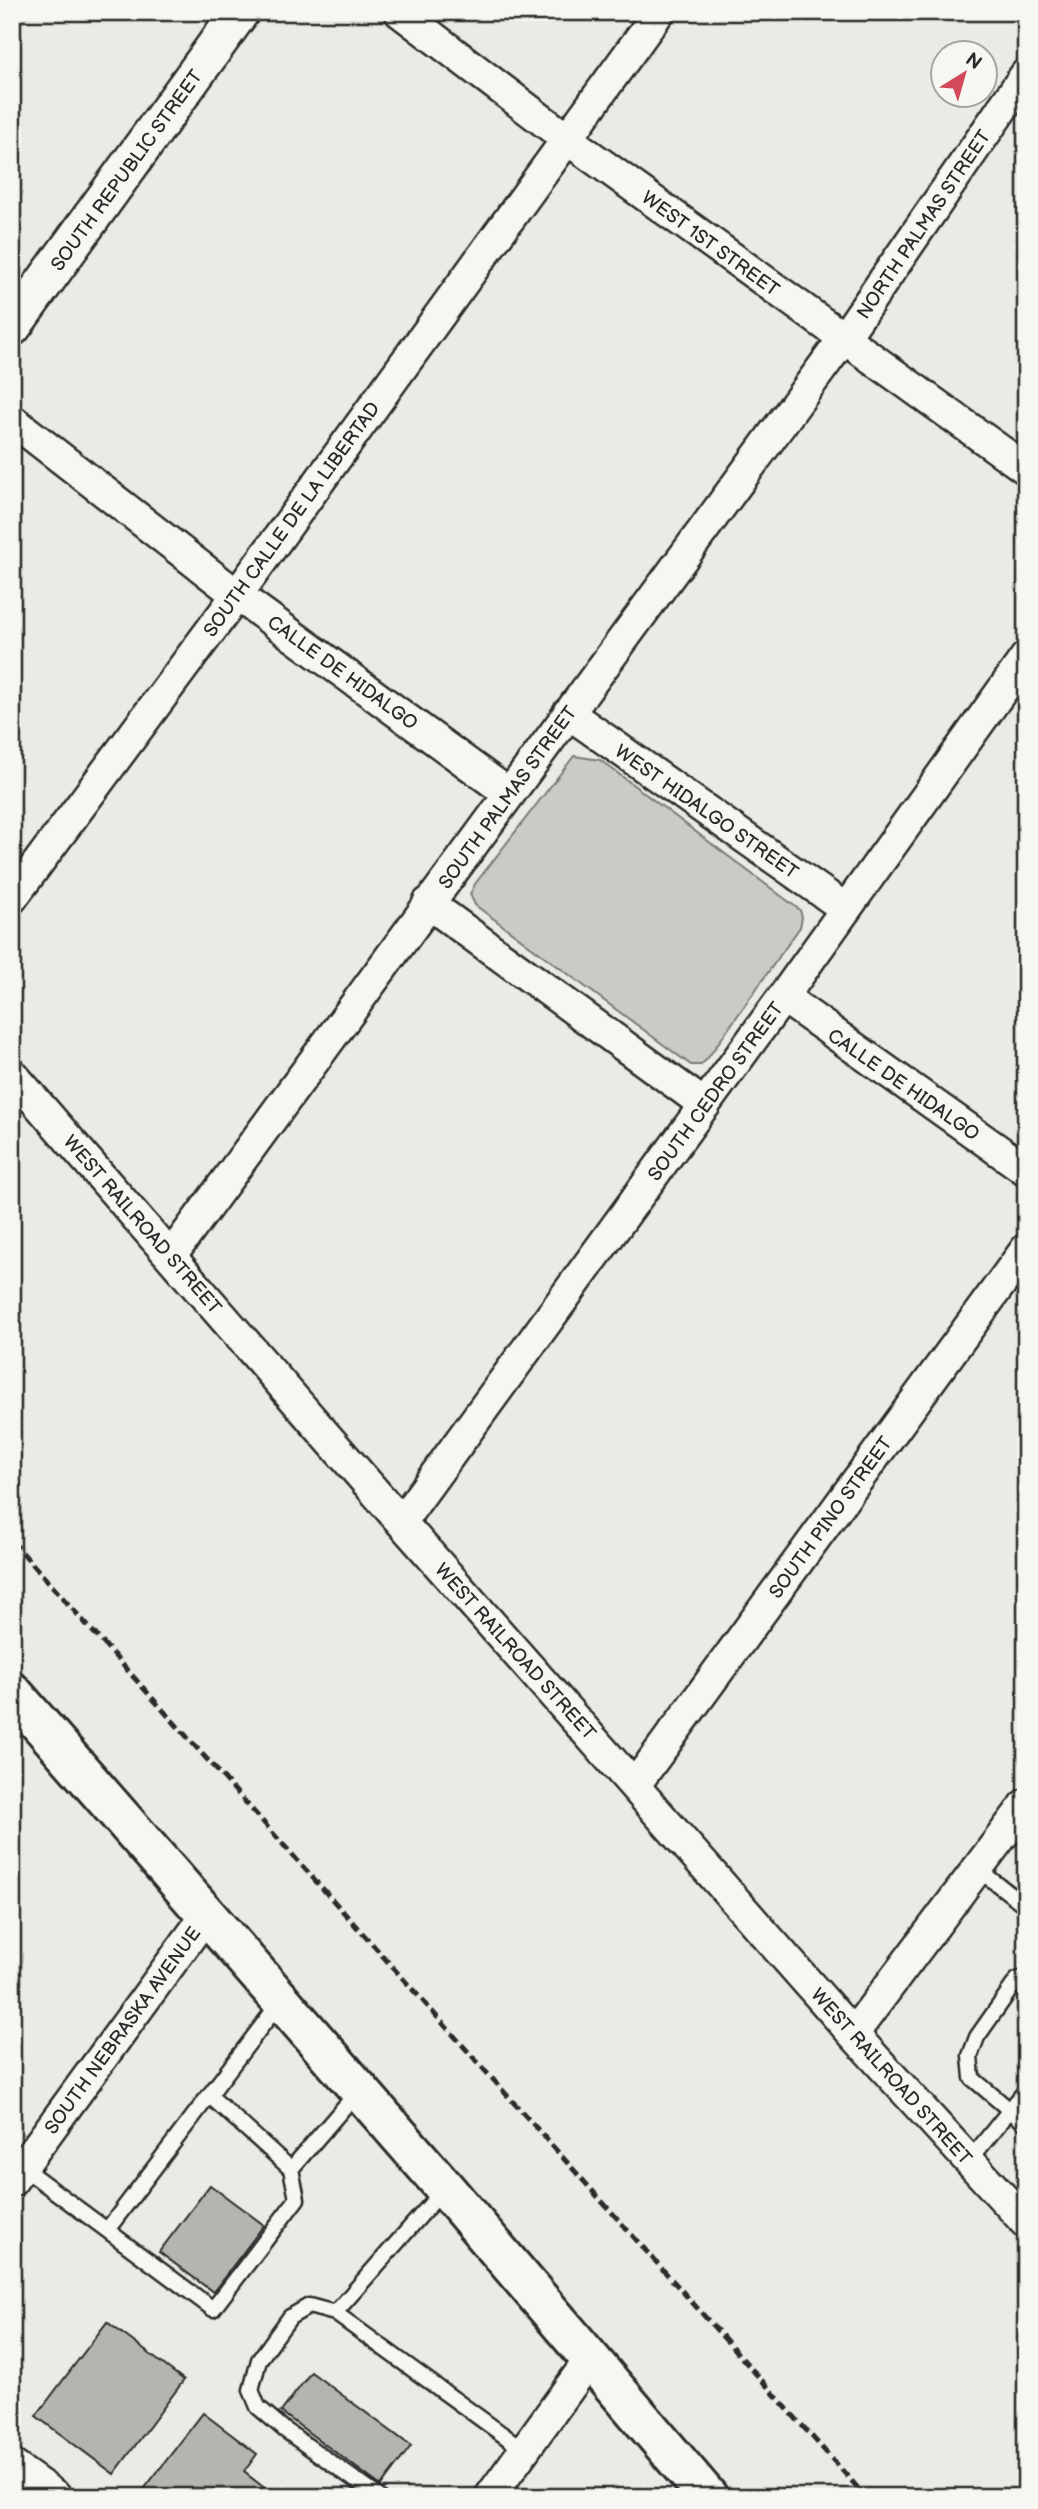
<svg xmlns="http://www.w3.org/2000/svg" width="1038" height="2509" viewBox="0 0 1038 2509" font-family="'Balsamiq Sans',sans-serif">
<rect width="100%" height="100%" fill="#eaeae6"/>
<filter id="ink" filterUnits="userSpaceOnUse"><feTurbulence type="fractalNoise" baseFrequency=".0143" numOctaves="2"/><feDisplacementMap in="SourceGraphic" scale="14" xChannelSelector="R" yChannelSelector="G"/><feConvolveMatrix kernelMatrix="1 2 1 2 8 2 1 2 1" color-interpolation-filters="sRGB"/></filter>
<g filter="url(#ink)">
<path fill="#dadad6" d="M 12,12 L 33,12 L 12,40 Z"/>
<path fill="#cacac7" stroke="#7a7a79" stroke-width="2" d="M 574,756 L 600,760 L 800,910 L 802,917 L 800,927 L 707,1059 L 701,1065 L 691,1065 L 475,905 L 470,894 L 475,884 Z"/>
<path fill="#b4b4b1" stroke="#2b2b2b" stroke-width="2" d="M 210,2185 L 264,2225 L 213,2292 L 159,2252 Z
M 107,2322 L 184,2380 L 114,2474 L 36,2416 Z
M 311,2372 L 411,2446 L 381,2486 L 281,2412 Z
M 203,2413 L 257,2454 L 244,2472 L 276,2497 L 138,2497 Z"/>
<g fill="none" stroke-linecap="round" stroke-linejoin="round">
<defs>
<path id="service" d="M 976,1868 L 1026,1906
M 1026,1977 L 1017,1980 L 977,2037 L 970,2056 L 972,2078 L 1026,2124
M 210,2096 L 291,2169 L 358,2091
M 969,2161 L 1026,2090
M 22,2167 L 213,2309 L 297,2199 L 291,2169
M 444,2189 L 335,2313 L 524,2450
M 107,2230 L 280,2002
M 335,2313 L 309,2306 L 290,2317 L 259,2360 L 251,2390 L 258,2407 L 285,2430 L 379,2497"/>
<path id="minor" d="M 400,12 L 567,139 L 1026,469
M 12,420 L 237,595 L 508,793
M 568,713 L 846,909
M 12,898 L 237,595 L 659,12
M 428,903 L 705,1105
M 783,997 L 1026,1170
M 12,1074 L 401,1522 L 853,2034 L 1026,2223
M 171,1256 L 844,338 L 1026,74
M 401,1522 L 783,997 L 1026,657
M 635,1785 L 1026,1249
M 853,2034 L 1026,1804
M 12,2181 L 207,1914
M 12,2465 L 57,2497
M 490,2497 L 591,2358"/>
<path id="tertiary" d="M 12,327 L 240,12"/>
<path id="primary" d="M 12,1692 L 444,2187 L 708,2497"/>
</defs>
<use href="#service" stroke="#2b2b2b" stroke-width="19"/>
<use href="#minor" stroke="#2b2b2b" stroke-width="35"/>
<use href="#tertiary" stroke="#2b2b2b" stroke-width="42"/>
<use href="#primary" stroke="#2b2b2b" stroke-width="44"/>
<use href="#service" stroke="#f6f6f2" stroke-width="14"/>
<use href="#minor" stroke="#f6f6f2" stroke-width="30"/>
<use href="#tertiary" stroke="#f6f6f2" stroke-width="37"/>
<use href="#primary" stroke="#f6f6f2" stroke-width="38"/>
<path stroke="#2b2b2b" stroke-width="5" stroke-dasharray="10 5" stroke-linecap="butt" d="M 12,1541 L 866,2497"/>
</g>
</g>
<g text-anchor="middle" stroke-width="7" stroke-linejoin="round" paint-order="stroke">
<g font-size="19" fill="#2b2b2b" stroke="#f6f6f2">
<text transform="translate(126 170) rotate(-54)" y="7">SOUTH REPUBLIC STREET</text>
<text transform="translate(923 224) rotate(-56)" y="7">NORTH PALMAS STREET</text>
<text transform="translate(711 243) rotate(36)" y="7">WEST 1ST STREET</text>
<text transform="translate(291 519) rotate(-54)" y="7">SOUTH CALLE DE LA LIBERTAD</text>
<text transform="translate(343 672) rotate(36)" y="7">CALLE DE HIDALGO</text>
<text transform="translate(507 797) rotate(-54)" y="7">SOUTH PALMAS STREET</text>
<text transform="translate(707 811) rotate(35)" y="7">WEST HIDALGO STREET</text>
<text transform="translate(904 1084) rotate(35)" y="7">CALLE DE HIDALGO</text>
<text transform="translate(715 1091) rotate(-54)" y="7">SOUTH CEDRO STREET</text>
<text transform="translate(143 1224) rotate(49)" y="7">WEST RAILROAD STREET</text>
<text transform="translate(830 1517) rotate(-54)" y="7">SOUTH PINO STREET</text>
<text transform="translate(516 1651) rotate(48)" y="7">WEST RAILROAD STREET</text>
<text transform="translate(122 2030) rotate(-54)" y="7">SOUTH NEBRASKA AVENUE</text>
<text transform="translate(892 2076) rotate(48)" y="7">WEST RAILROAD STREET</text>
</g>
</g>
<rect width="1038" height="2509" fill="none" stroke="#f6f6f2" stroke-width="42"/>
<rect x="21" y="21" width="996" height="2467" fill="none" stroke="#2b2b2b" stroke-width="2.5" filter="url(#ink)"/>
<g transform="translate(964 74) rotate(37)"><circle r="33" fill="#f6f6f2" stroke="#a5a5a2" stroke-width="2"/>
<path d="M0-5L12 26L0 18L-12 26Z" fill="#d1495b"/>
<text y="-10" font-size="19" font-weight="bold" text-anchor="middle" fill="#2b2b2b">N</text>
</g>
</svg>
